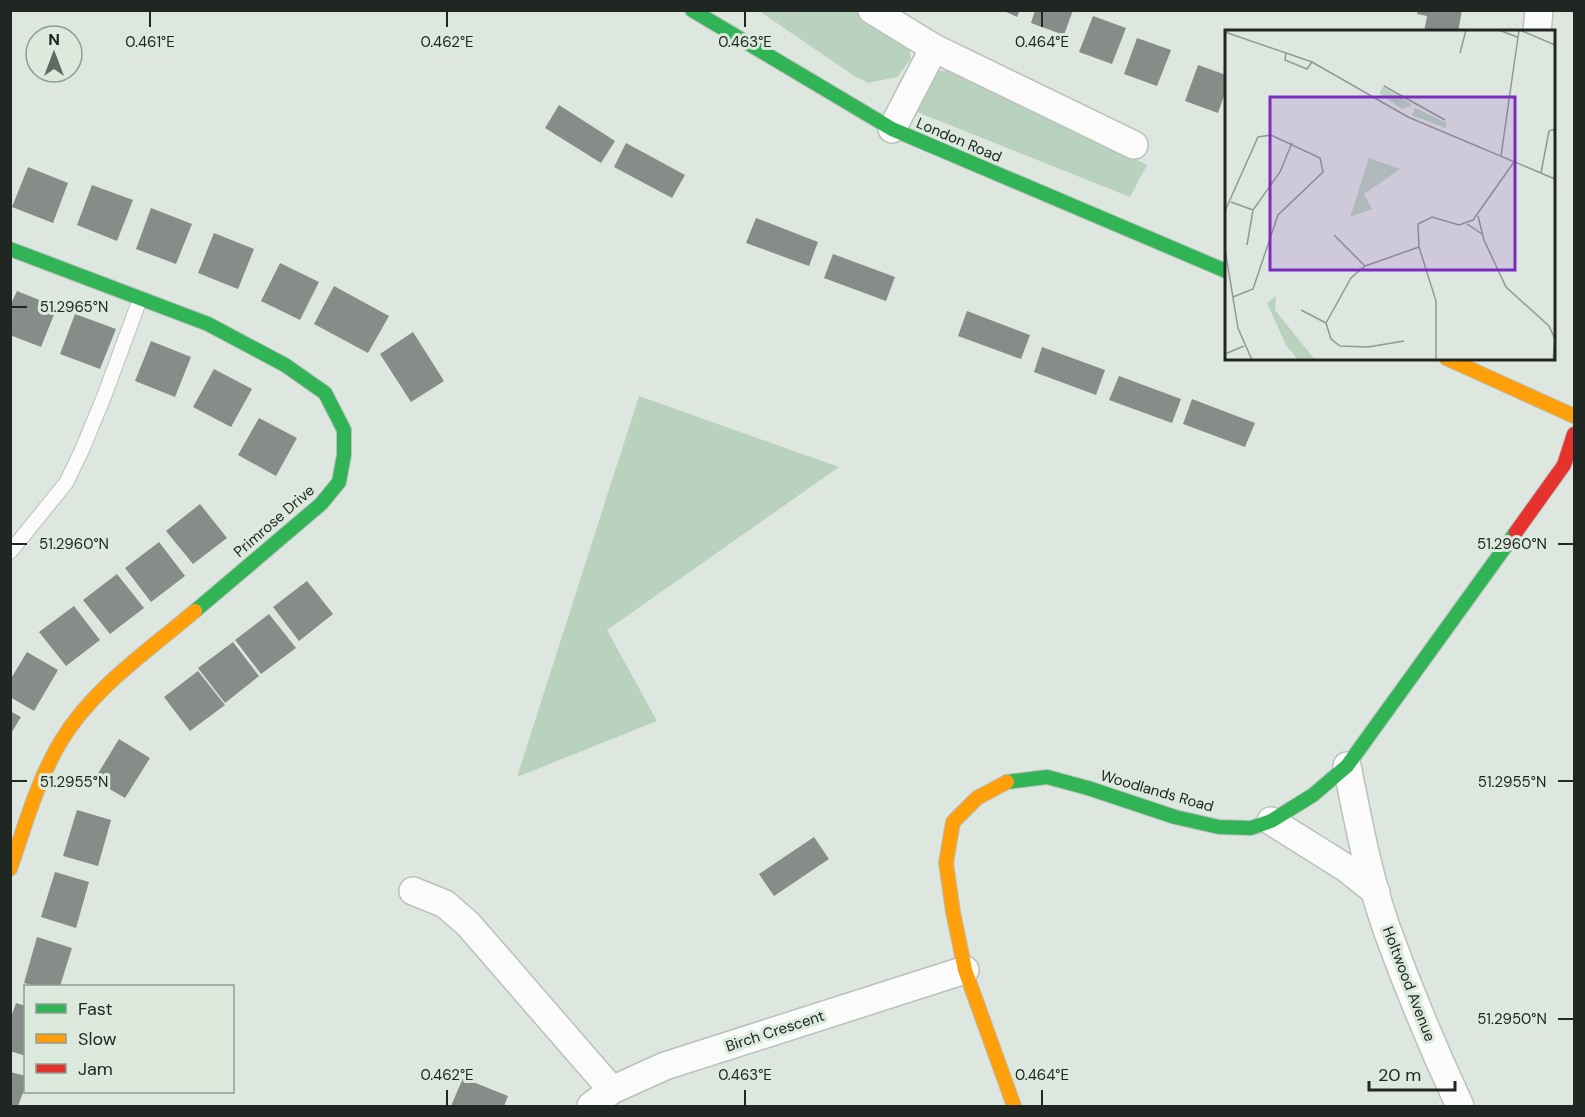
<svg xmlns="http://www.w3.org/2000/svg" width="1585" height="1117" viewBox="0 0 1585 1117" font-family="'DM Sans',sans-serif">
<rect width="100%" height="100%" fill="#dee6e0"/>
<path fill="#b9d2bd" d="M 759,11 L 857,11 L 907,40 L 911,59 L 897,77 L 868,83 L 856,77 Z
M 954,70 L 1147,165 L 1130,197 L 917,112 L 936,71 Z
M 639,396 L 839,467 L 607,630 L 657,721 L 517,777 Z"/>
<path fill="#868c87" d="M 1002,10 L 1020,10 L 1017,17 Z
M 1035,10 L 1073,10 L 1064,35 L 1031,23 Z
M 1418,10 L 1462,10 L 1458,32 L 1424,32 L 1427,16 L 1417,14 Z
M 1093,16 L 1126,28 L 1112,64 L 1079,52 Z
M 1137,38 L 1171,50 L 1157,86 L 1124,74 Z
M 1198,65 L 1226,75 L 1226,90 L 1218,113 L 1185,101 Z
M 559,105 L 615,141 L 601,163 L 545,128 Z
M 626,143 L 685,175 L 672,198 L 614,167 Z
M 28,167 L 68,183 L 53,223 L 12,207 Z
M 92,185 L 133,200 L 117,241 L 77,225 Z
M 151,208 L 192,224 L 176,264 L 136,249 Z
M 756,218 L 818,242 L 809,266 L 746,243 Z
M 214,233 L 254,249 L 238,289 L 198,273 Z
M 833,254 L 895,277 L 886,301 L 824,278 Z
M 280,263 L 319,282 L 300,320 L 261,301 Z
M 334,286 L 389,316 L 368,353 L 314,324 Z
M 17,291 L 57,307 L 41,347 L 10,335 L 10,306 Z
M 967,311 L 1030,335 L 1021,359 L 958,336 Z
M 75,314 L 116,329 L 100,369 L 60,354 Z
M 413,332 L 444,381 L 411,402 L 380,354 Z
M 151,341 L 191,357 L 175,397 L 135,381 Z
M 1042,347 L 1105,370 L 1096,395 L 1034,372 Z
M 214,369 L 252,389 L 231,427 L 193,407 Z
M 1119,376 L 1181,399 L 1172,423 L 1109,400 Z
M 1192,399 L 1255,423 L 1245,447 L 1183,424 Z
M 259,418 L 297,438 L 276,476 L 238,455 Z
M 200,504 L 227,538 L 193,564 L 166,531 Z
M 159,542 L 185,576 L 151,602 L 125,568 Z
M 117,574 L 144,608 L 110,634 L 83,600 Z
M 307,581 L 333,614 L 299,641 L 273,607 Z
M 74,606 L 100,640 L 66,666 L 39,632 Z
M 269,614 L 296,648 L 261,674 L 235,640 Z
M 233,642 L 259,676 L 225,703 L 198,668 Z
M 27,652 L 58,670 L 34,711 L 10,697 L 10,680 Z
M 198,671 L 225,705 L 190,731 L 164,697 Z
M 10,711 L 21,717 L 10,735 Z
M 119,739 L 150,758 L 125,798 L 94,780 Z
M 77,810 L 111,820 L 98,866 L 63,856 Z
M 814,837 L 829,859 L 774,896 L 759,874 Z
M 55,872 L 89,882 L 76,928 L 41,917 Z
M 37,937 L 72,948 L 60,986 L 36,986 L 24,983 Z
M 16,1003 L 26,1006 L 26,1056 L 10,1051 L 10,1020 Z
M 10,1072 L 26,1076 L 26,1085 L 18,1106 L 10,1106 Z
M 463,1078 L 508,1096 L 504,1106 L 486,1105 L 485,1106 L 451,1106 Z"/>
<g fill="none" stroke-linecap="round" stroke-linejoin="round">
<defs>
<path id="lane" d="M 10,552 L 66,483 L 82,450 L 105,394 L 140,299"/>
<path id="street" d="M 872,10 L 934,48 L 1134,145
M 1537,32 L 1539,10
M 892,129 L 934,48
M 1347,766 C 1358,820 1368,875 1386,927 C 1408,988 1433,1048 1460,1106
M 1271,821 L 1346,868 L 1376,892
M 413,891 L 445,904 L 468,924 L 612,1090
M 591,1106 L 612,1090 L 665,1066 L 965,970"/>
<path id="fast" d="M 692,10 L 892,129 L 1226,271
M 10,249 L 208,324 L 285,365 L 325,393 L 344,430 L 344,455 L 339,482 L 321,504 L 195,611
M 1007,782 L 1047,777 L 1088,788 L 1175,817 L 1219,827 L 1251,828 L 1271,821 L 1313,795 L 1347,766 L 1516,532"/>
<path id="slow" d="M 1446,358 L 1574,416
M 1007,782 L 977,798 L 953,822 L 946,863 L 953,912 L 965,970 L 1014,1106
M 10,869 C 25,826 37,781 61,741 C 93,688 148,651 195,611"/>
<path id="jam" d="M 1516,532 L 1564,465 L 1574,434"/>
</defs>
<use href="#lane" stroke="#bac0bb" stroke-width="16"/>
<use href="#street" stroke="#bac0bb" stroke-width="30"/>
<use href="#fast" stroke="#bac0bb" stroke-width="16"/>
<use href="#slow" stroke="#bac0bb" stroke-width="16"/>
<use href="#jam" stroke="#bac0bb" stroke-width="16"/>
<use href="#lane" stroke="#fafbfa" stroke-width="14"/>
<use href="#street" stroke="#fafbfa" stroke-width="27"/>
<use href="#fast" stroke="#30b455" stroke-width="14"/>
<use href="#slow" stroke="#ff9f0a" stroke-width="14"/>
<use href="#jam" stroke="#e5322d" stroke-width="14"/>
</g>
<path fill="none" stroke="#202621" stroke-width="2" d="M 150,12 L 150,27M 447,12 L 447,27M 745,12 L 745,27M 1042,12 L 1042,27M 12,307 L 27,307M 12,544 L 27,544M 1558,544 L 1573,544M 12,781 L 27,781M 1558,781 L 1573,781M 1558,1019 L 1573,1019M 447,1090 L 447,1105M 745,1090 L 745,1105M 1042,1090 L 1042,1105"/>
<g text-anchor="middle" stroke-width="6" stroke-linejoin="round" paint-order="stroke">
<g font-size="15" fill="#202621" stroke="#dbeadd">
<text transform="translate(959 140) rotate(23)" y="5">London Road</text>
<text transform="translate(274 521) rotate(-41)" y="5">Primrose Drive</text>
<text transform="translate(1157 791) rotate(16)" y="5">Woodlands Road</text>
<text transform="translate(1409 984) rotate(69)" y="5">Holtwood Avenue</text>
<text transform="translate(775 1031) rotate(-18)" y="5">Birch Crescent</text>
</g>
</g>
<g transform="translate(1225 30)">
<rect width="330" height="330" fill="#dee6e0"/>
<path d="M 158,57 L 185,73 L 186,76 L 177,79 L 154,63 ZM 190,78 L 222,93 L 220,98 L 187,85 ZM 144,128 L 175,139 L 139,164 L 147,179 L 125,187 ZM 51,266 L 50,280 L 90,330 L 73,330 L 61,315 L 42,273 Z" fill="#b9d2bd"/>
<path fill="none" stroke="#929994" stroke-width="1.5" d="M 274,0 L 292,7M 295,0 L 330,15M 0,2 L 87,32 L 183,87 L 330,149M 61,22 L 60,30 L 82,39 L 87,32M 235,23 L 241,0M 159,56 L 220,90M 276,126 L 294,0M 316,143 L 324,101 L 330,99M 6,172 L 28,180M 0,181 L 33,107 L 46,105 L 95,128 L 98,142 L 53,185 L 28,259 L 8,267M 253,186 L 259,210 L 281,257 L 324,296 L 330,309 L 328,330M 242,194 L 257,204M 109,205 L 140,236M 22,215 L 28,180 L 55,142 L 67,113M 0,219 L 13,298 L 27,330M 76,280 L 101,293M 179,311 L 143,317 L 115,316 L 106,309 L 101,293 L 126,248 L 140,236 L 194,217M 0,324 L 19,316M 211,330 L 211,271 L 194,217 L 193,194 L 207,187 L 234,195 L 248,190 L 289,132"/>
<path fill="#7b2cbf" fill-opacity="0.15" stroke="#7b2cbf" stroke-width="3" d="M 45,67 L 290,67 L 290,240 L 45,240 Z"/>
<rect width="330" height="330" fill="none" stroke="#202621" stroke-width="3"/>
</g>
<g font-size="15" text-anchor="middle" fill="#202621" stroke="#dbeadd" stroke-width="6" stroke-linejoin="round" paint-order="stroke">
<text x="150" y="47">0.461°E</text>
<text x="447" y="47">0.462°E</text>
<text x="745" y="47">0.463°E</text>
<text x="1042" y="47">0.464°E</text>
<text x="74" y="312">51.2965°N</text>
<text x="74" y="549">51.2960°N</text>
<text x="1512" y="549">51.2960°N</text>
<text x="74" y="787">51.2955°N</text>
<text x="1512" y="787">51.2955°N</text>
<text x="1512" y="1024">51.2950°N</text>
<text x="447" y="1080">0.462°E</text>
<text x="745" y="1080">0.463°E</text>
<text x="1042" y="1080">0.464°E</text>
</g>
<rect width="1585" height="1117" fill="none" stroke="#202621" stroke-width="24"/>
<rect x="24" y="985" width="210" height="108" fill="#dbeadd" stroke="#909c92" stroke-width="1.5"/>
<rect x="36" y="1004" width="30" height="9" fill="#30b455" stroke="#909c92" stroke-width="1.5"/>
<text x="78" y="1015" font-size="18" fill="#202621">Fast</text>
<rect x="36" y="1034" width="30" height="9" fill="#ff9f0a" stroke="#909c92" stroke-width="1.5"/>
<text x="78" y="1045" font-size="18" fill="#202621">Slow</text>
<rect x="36" y="1064" width="30" height="9" fill="#e5322d" stroke="#909c92" stroke-width="1.5"/>
<text x="78" y="1075" font-size="18" fill="#202621">Jam</text>
<g transform="translate(54 54)"><circle r="28" fill="#dbeadd" stroke="#909c92" stroke-width="1.5"/>
<path d="M0-4.5L10 22L0 15L-10 22Z" fill="#626964"/>
<text y="-9" font-size="16" font-weight="bold" text-anchor="middle" fill="#202621">N</text>
</g>
<path d="M1369 1081v9h86v-9" fill="none" stroke="#202621" stroke-width="3"/>
<text x="1378" y="1081" font-size="18" fill="#202621" stroke="#dbeadd" stroke-width="4.5" paint-order="stroke">20 m</text>
</svg>
